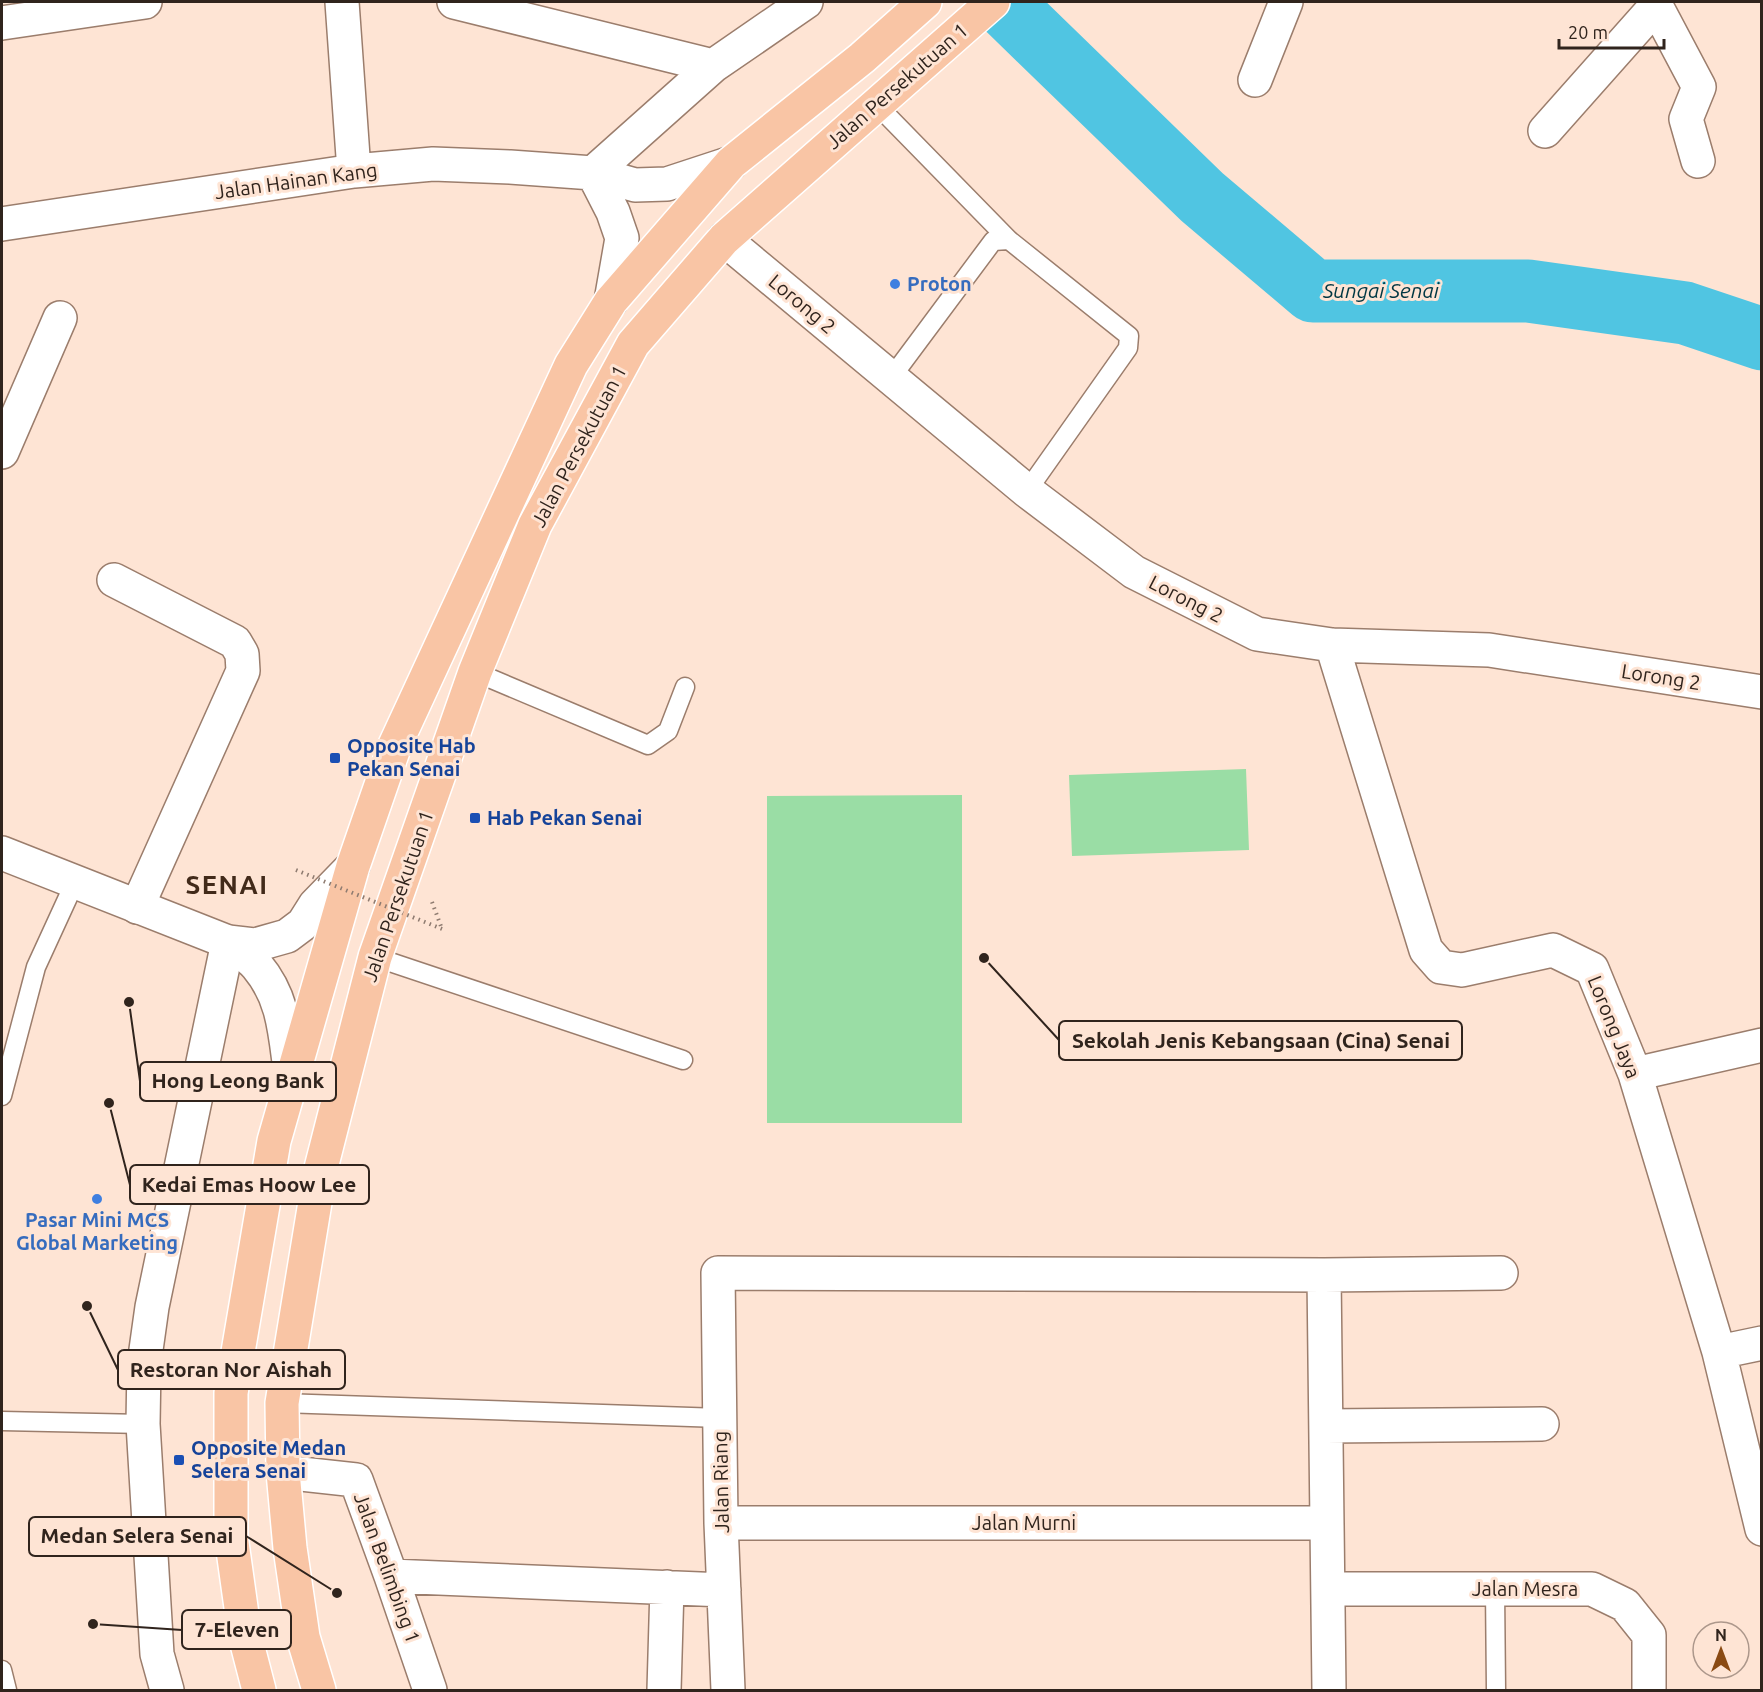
<svg xmlns="http://www.w3.org/2000/svg" width="1763" height="1692" viewBox="0 0 1763 1692" font-family="Ubuntu,sans-serif">
<rect width="100%" height="100%" fill="#fee4d4"/>
<path fill="#9adda5" d="M 1246,769 L 1249,850 L 1072,856 L 1069,775 Z
M 962,795 L 962,1123 L 767,1123 L 767,796 Z"/>
<g fill="none" stroke-linecap="round" stroke-linejoin="round">
<path stroke="#50c5e2" stroke-width="63" d="M 1001,2 L 1202,197 L 1313,291 L 1528,291 L 1685,313 L 1762,339"/>
<defs>
<path id="lane" d="M 876,104 L 1009,240 L 1129,336 L 1128,348 L 1027,491
M 891,378 L 993,241 L 1009,240
M 475,672 L 648,745 L 668,731 L 685,687
M 375,957 L 683,1060
M 2,1096 L 36,967 L 75,882
M 282,1403 L 720,1418
M 2,1421 L 143,1424
M 1495,1589 L 1496,1690
M 2,1670 L 7,1690"/>
<path id="street" d="M 342,2 L 354,171
M 454,2 L 713,66
M 1654,2 L 1699,87 L 1686,119 L 1698,161
M 2,23 L 145,2
M 1255,80 L 1286,2
M 1545,131 L 1656,6
M 593,173 L 713,66 L 806,2
M 593,173 L 613,212 L 622,238 L 611,301
M 2,224 L 354,171 L 433,164 L 510,167 L 593,173 L 635,185 L 667,184 L 731,163
M 724,239 L 1027,491 L 1134,572 L 1257,634 L 1332,645 L 1489,650 L 1762,692
M 2,452 L 60,318
M 114,580 L 235,642 L 242,654 L 243,671 L 137,907
M 1332,645 L 1426,950 L 1441,967 L 1462,970 L 1553,950 L 1592,969 L 1635,1074 L 1719,1352 L 1762,1529
M 1635,1074 L 1762,1045
M 1324,1275 L 1329,1690
M 1719,1352 L 1762,1343
M 1326,1426 L 1542,1424
M 283,1472 L 356,1480 L 391,1576 L 430,1690
M 721,1523 L 1327,1523
M 391,1576 L 724,1590
M 1328,1589 L 1592,1589 L 1625,1605 L 1649,1635 L 1649,1690
M 167,1690 L 157,1654 L 143,1424 L 144,1364 L 152,1307 L 228,942
M 664,1690 L 667,1587
M 728,1690 L 721,1523 L 718,1273 L 1324,1275 L 1501,1273"/>
<path id="secondary" d="M 2,853 L 228,942 L 255,945 L 287,936 L 303,924 L 315,905 L 353,866
M 228,942 C 237,949 249,957 257,966 C 285,999 285,1036 291,1077"/>
<path id="highway" d="M 259,1690 L 245,1636 L 231,1536 L 231,1393 L 274,1141 L 353,866 L 395,745 L 571,365 L 611,301 L 731,163 L 862,58 L 925,2
M 319,1690 L 303,1637 L 290,1548 L 283,1472 L 282,1403 L 320,1172 L 375,957 L 475,672 L 535,525 L 633,344 L 724,239 L 993,2"/>
</defs>
<use href="#lane" stroke="#9b7d6c" stroke-width="21"/>
<use href="#street" stroke="#9b7d6c" stroke-width="36"/>
<use href="#secondary" stroke="#9b7d6c" stroke-width="36"/>
<use href="#highway" stroke="#fff" stroke-width="36"/>
<path stroke="#8e7b70" stroke-width="4" stroke-dasharray="1.5 4.5" stroke-linecap="butt" d="M 432,902 L 442,929"/>
<use href="#lane" stroke="#fff" stroke-width="18"/>
<use href="#street" stroke="#fff" stroke-width="33"/>
<use href="#secondary" stroke="#fff" stroke-width="33"/>
<use href="#highway" stroke="#f9c5a5" stroke-width="33"/>
<path stroke="#8e7b70" stroke-width="4" stroke-dasharray="1.5 4.5" stroke-linecap="butt" d="M 296,870 L 442,929"/>
</g>
<g fill="#3f7fe0" stroke="#fee4d4" stroke-width="2">
<circle cx="895" cy="284" r="6"/>
<circle cx="97" cy="1199" r="6"/>
</g>
<g fill="#1a4fb4" stroke="#fee4d4" stroke-width="2">
<rect x="329" y="752" width="12" height="12" rx="3"/>
<rect x="469" y="812" width="12" height="12" rx="3"/>
<rect x="173" y="1454" width="12" height="12" rx="3"/>
</g>
<g text-anchor="middle" stroke-width="6" stroke-linejoin="round" paint-order="stroke">
<g font-size="20" fill="#30241d" stroke="#fee4d4">
<text transform="translate(897 86) rotate(-41)" y="7">Jalan Persekutuan 1</text>
<text transform="translate(296 181) rotate(-8)" y="7">Jalan Hainan Kang</text>
<text transform="translate(802 304) rotate(40)" y="7">Lorong 2</text>
<text transform="translate(579 446) rotate(-62)" y="7">Jalan Persekutuan 1</text>
<text transform="translate(1186 599) rotate(27)" y="7">Lorong 2</text>
<text transform="translate(1661 677) rotate(9)" y="7">Lorong 2</text>
<text transform="translate(398 896) rotate(-71)" y="7">Jalan Persekutuan 1</text>
<text transform="translate(1614 1027) rotate(68)" y="7">Lorong Jaya</text>
<text transform="translate(721 1482) rotate(-91)" y="7">Jalan Riang</text>
<text x="1024" y="1530">Jalan Murni</text>
<text transform="translate(387 1568) rotate(70)" y="7">Jalan Belimbing 1</text>
<text x="1525" y="1596">Jalan Mesra</text>
</g>
<g font-size="20" font-weight="bold" fill="#366cbe" stroke="#fee4d4" text-anchor="start">
<text x="907" y="291">Proton</text>
<text x="97" y="1227" text-anchor="middle">Pasar Mini MCS<tspan x="97" dy="23">Global Marketing</tspan></text>
</g>
<g font-size="20" font-weight="bold" fill="#164399" stroke="#fee4d4" text-anchor="start">
<text x="347" y="753">Opposite Hab<tspan x="347" dy="23">Pekan Senai</tspan></text>
<text x="487" y="825">Hab Pekan Senai</text>
<text x="191" y="1455">Opposite Medan<tspan x="191" dy="23">Selera Senai</tspan></text>
</g>
<g font-size="21" font-style="italic" fill="#003743" stroke="#fee4d4">
<text x="1381" y="298">Sungai Senai</text>
</g>
<g font-size="26" font-weight="bold" letter-spacing="1.5" fill="#422a1a" stroke="#fee4d4">
<text x="227" y="894">SENAI</text>
</g>
</g>
<path fill="none" stroke="#30241d" stroke-width="2" d="M984 958L1059 1040M129 1002L140 1081M109 1103L130 1185M87 1306L118 1370M337 1593L246 1536M93 1624L182 1630"/>
<g fill="#30241d" stroke="#fee4d4" stroke-width="2">
<circle cx="984" cy="958" r="6"/>
<circle cx="129" cy="1002" r="6"/>
<circle cx="109" cy="1103" r="6"/>
<circle cx="87" cy="1306" r="6"/>
<circle cx="337" cy="1593" r="6"/>
<circle cx="93" cy="1624" r="6"/>
</g>
<g fill="#fee4d4" stroke="#30241d" stroke-width="2">
<rect x="1059" y="1021" width="403" height="39" rx="6"/>
<rect x="140" y="1062" width="196" height="39" rx="6"/>
<rect x="130" y="1165" width="239" height="39" rx="6"/>
<rect x="118" y="1350" width="227" height="39" rx="6"/>
<rect x="29" y="1517" width="217" height="39" rx="6"/>
<rect x="182" y="1610" width="109" height="39" rx="6"/>
</g>
<g font-size="21" text-anchor="middle" font-weight="bold" fill="#30241d">
<text x="1261" y="1048">Sekolah Jenis Kebangsaan (Cina) Senai</text>
<text x="238" y="1088">Hong Leong Bank</text>
<text x="249" y="1192">Kedai Emas Hoow Lee</text>
<text x="231" y="1377">Restoran Nor Aishah</text>
<text x="137" y="1543">Medan Selera Senai</text>
<text x="237" y="1637">7-Eleven</text>
</g>
<rect width="1763" height="1692" fill="none" stroke="#30241d" stroke-width="6"/>
<g transform="translate(1721 1650)"><circle r="28" fill="#fee4d4" stroke="#ac978b" stroke-width="1.5"/>
<path d="M0-4.5L10 22L0 15L-10 22Z" fill="#8a4a13"/>
<text y="-9" font-size="16" font-weight="bold" text-anchor="middle" fill="#30241d">N</text>
</g>
<path d="M1559 39v9h105v-9" fill="none" stroke="#30241d" stroke-width="3"/>
<text x="1568" y="39" font-size="18" fill="#30241d" stroke="#fee4d4" stroke-width="4.5" paint-order="stroke">20 m</text>
</svg>
